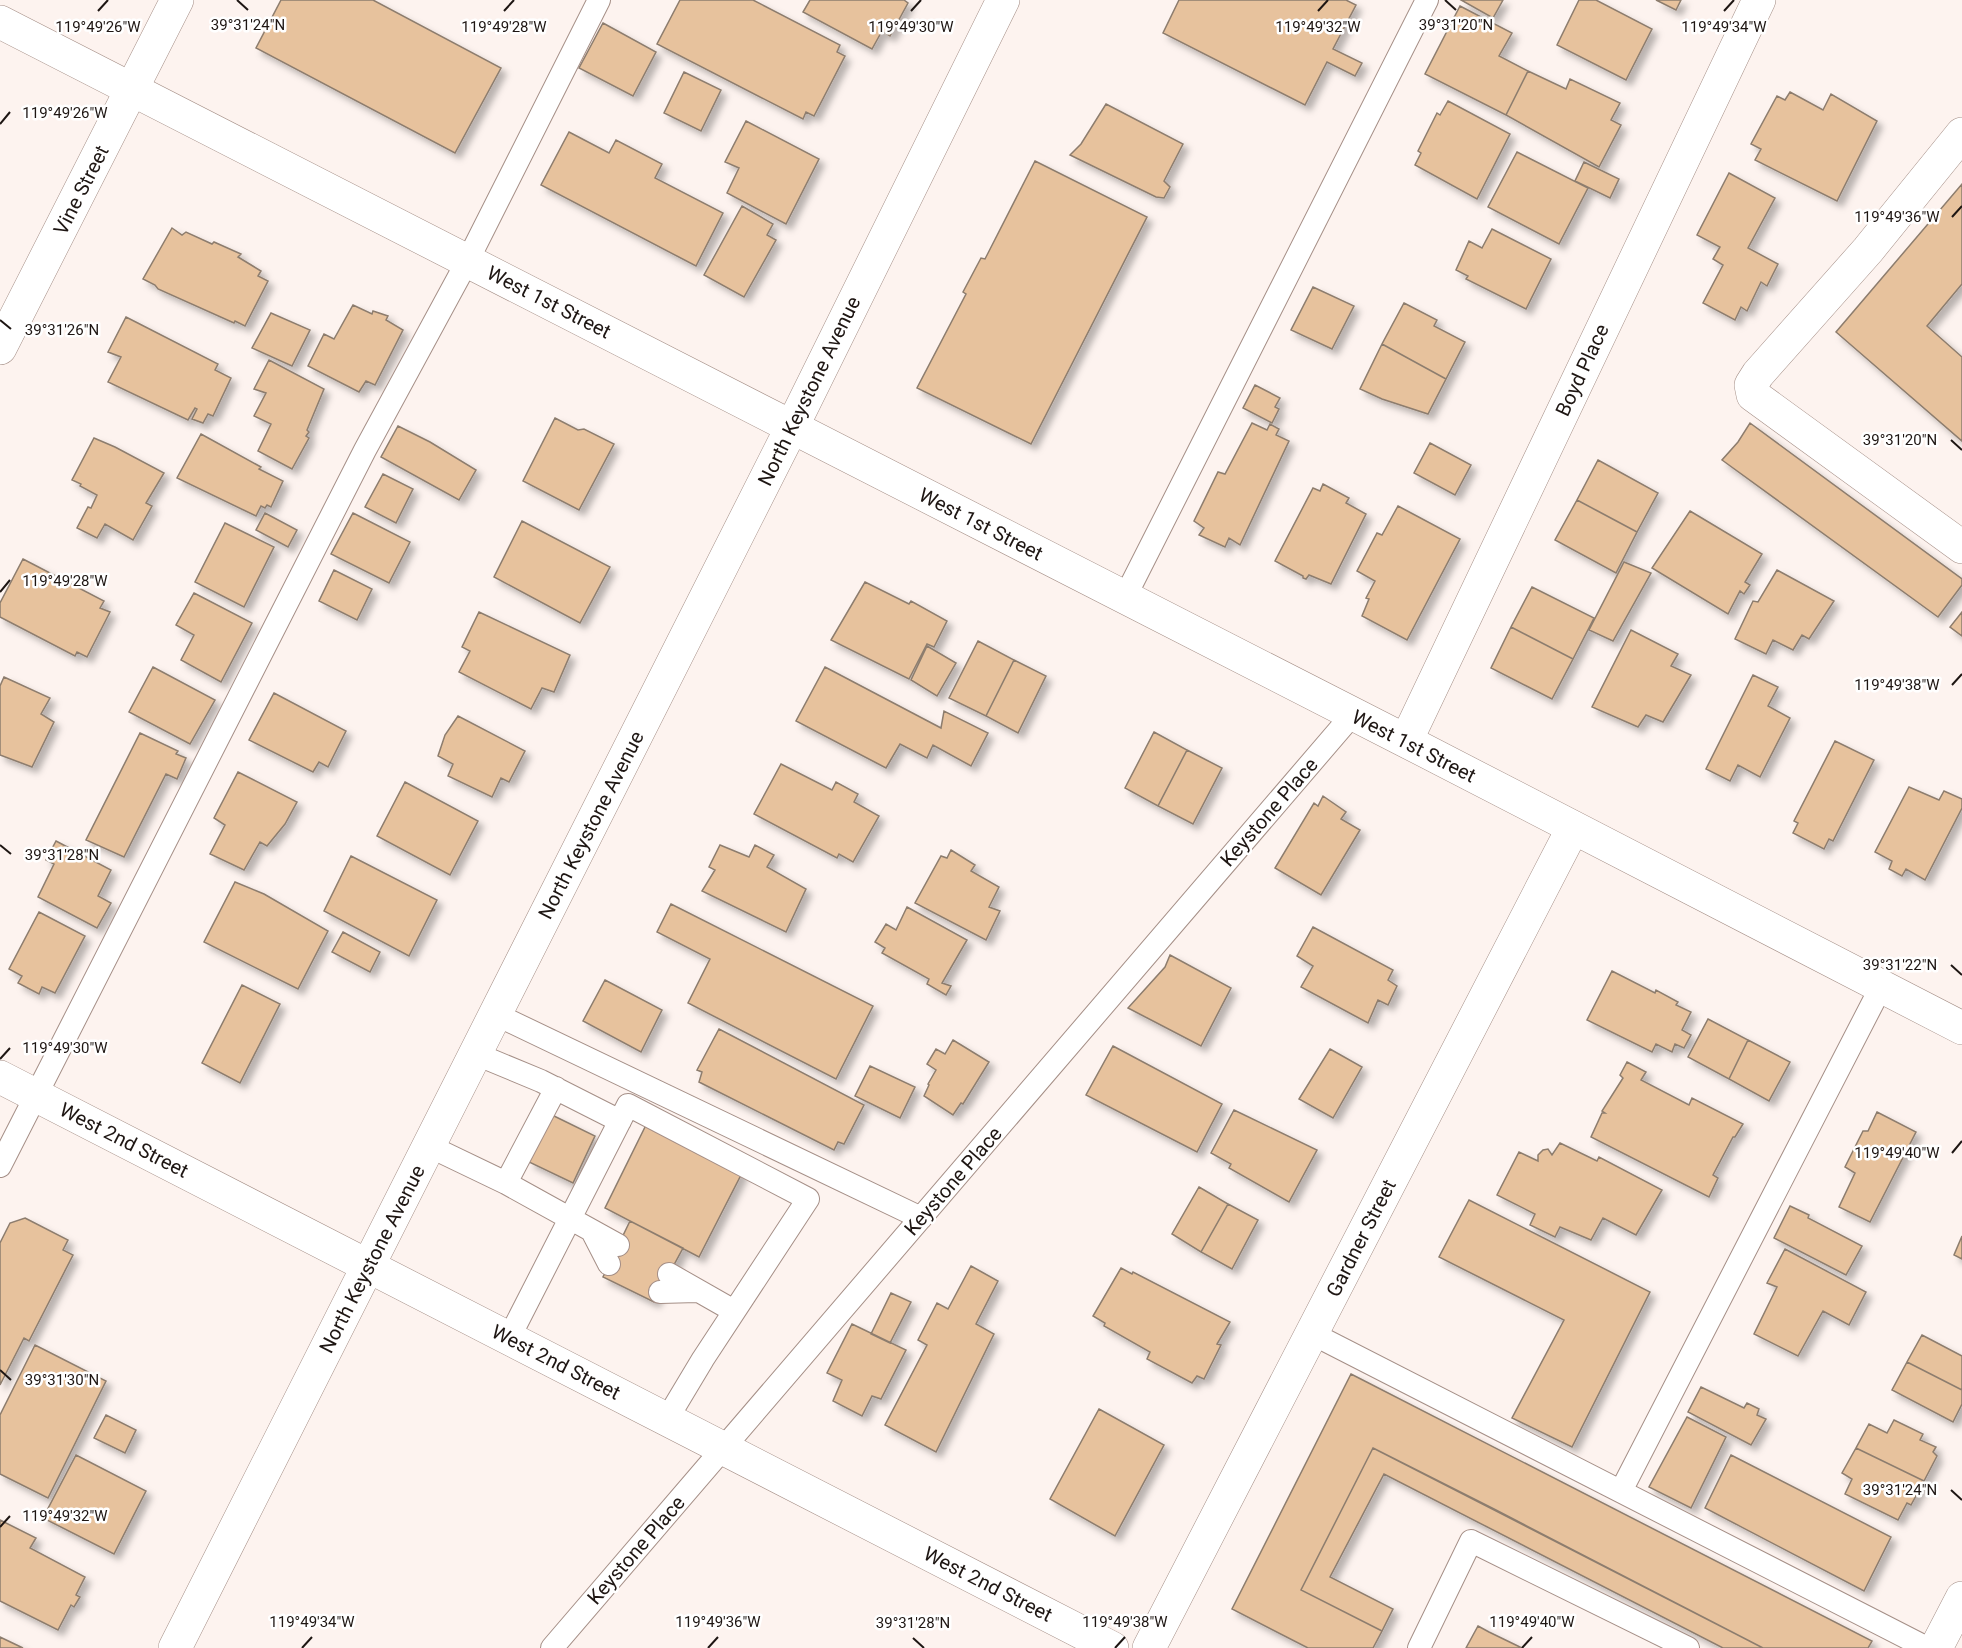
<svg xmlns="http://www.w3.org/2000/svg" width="1962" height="1648" viewBox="0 0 1962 1648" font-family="Roboto,sans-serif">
<defs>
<filter id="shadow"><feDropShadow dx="5.5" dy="5.5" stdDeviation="3" flood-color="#0004"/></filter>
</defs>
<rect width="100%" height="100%" fill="#fdf3ef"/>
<path fill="#e7c29d" stroke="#8d7d6e" stroke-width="1.5" filter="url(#shadow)" d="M 281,0 L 373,0 L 501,68 L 455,153 L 256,48 Z
M 680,0 L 753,0 L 840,45 L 837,52 L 845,56 L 814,116 L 806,112 L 803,119 L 657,44 Z
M 810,0 L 904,0 L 908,3 L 890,36 L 882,31 L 872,49 L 803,12 Z
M 1179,0 L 1346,0 L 1356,5 L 1333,49 L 1362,63 L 1355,76 L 1327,62 L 1305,105 L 1163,33 Z
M 1461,0 L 1503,0 L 1493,18 Z
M 1579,0 L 1596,0 L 1652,29 L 1626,80 L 1557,45 Z
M 1656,0 L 1681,0 L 1676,10 Z
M 1460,6 L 1512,33 L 1499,56 L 1528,71 L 1506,115 L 1425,74 Z
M 603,23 L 656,52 L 633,96 L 579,68 Z
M 1528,71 L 1566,89 L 1570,79 L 1620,103 L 1611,120 L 1621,125 L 1599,167 L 1506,115 Z
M 684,72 L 721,90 L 701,131 L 664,113 Z
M 1790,92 L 1823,110 L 1831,94 L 1877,121 L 1837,201 L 1755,160 L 1761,149 L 1751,144 L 1777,96 L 1785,100 Z
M 1448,101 L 1510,134 L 1477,199 L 1415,165 L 1421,153 L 1418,151 L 1437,113 L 1440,115 Z
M 1106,104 L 1183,144 L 1164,181 L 1170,187 L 1164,198 L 1156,197 L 1070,155 L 1081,144 Z
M 746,121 L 819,159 L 786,224 L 727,193 L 739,168 L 725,162 Z
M 569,132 L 609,153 L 616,140 L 662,164 L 655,178 L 723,213 L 696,266 L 541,185 Z
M 1517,152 L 1588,188 L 1559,244 L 1488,207 Z
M 1035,161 L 1147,217 L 1031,444 L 917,388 L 966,294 L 963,292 L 981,258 L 985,259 Z
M 1584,162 L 1619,179 L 1610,198 L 1575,181 Z
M 1729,173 L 1775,198 L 1748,248 L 1778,264 L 1767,286 L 1761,282 L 1747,311 L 1741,307 L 1735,320 L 1703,303 L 1723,265 L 1713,259 L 1720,247 L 1697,235 Z
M 1962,184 L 1962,284 L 1927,326 L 1962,357 L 1962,441 L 1836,332 Z
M 742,206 L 773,224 L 767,235 L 776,240 L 744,297 L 704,275 Z
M 172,228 L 182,235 L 186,232 L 212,244 L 214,242 L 241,254 L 238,257 L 261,271 L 258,276 L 268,281 L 245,326 L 235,321 L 234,323 L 158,289 L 155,285 L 143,279 Z
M 1492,229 L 1551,259 L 1526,309 L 1466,279 L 1468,276 L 1456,270 L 1469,241 L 1482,248 Z
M 1313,287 L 1354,306 L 1332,349 L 1291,330 Z
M 1404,303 L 1437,320 L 1434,326 L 1465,342 L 1446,379 L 1382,344 Z
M 353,305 L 372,314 L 373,311 L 388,316 L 386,320 L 403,330 L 375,385 L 366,381 L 359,392 L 308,366 L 324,334 L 334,339 Z
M 271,313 L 310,330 L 292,366 L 252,348 Z
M 126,317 L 218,364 L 215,370 L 231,378 L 213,416 L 208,414 L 203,423 L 192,419 L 197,409 L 195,408 L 188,420 L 108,382 L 121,357 L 108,352 Z
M 1382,344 L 1446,379 L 1428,414 L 1382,399 L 1360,389 Z
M 269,360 L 324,389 L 307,430 L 309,432 L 306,436 L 309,438 L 292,469 L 258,451 L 271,424 L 254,416 L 266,393 L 254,389 Z
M 1255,385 L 1280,398 L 1275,407 L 1279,409 L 1272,423 L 1243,408 Z
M 555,418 L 578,430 L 584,429 L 614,444 L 579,510 L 523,481 Z
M 1252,423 L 1267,430 L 1270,424 L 1279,429 L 1276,435 L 1289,441 L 1240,545 L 1229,538 L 1225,547 L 1199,535 L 1204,528 L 1194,521 L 1218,472 L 1225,474 Z
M 1750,423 L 1962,579 L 1962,585 L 1938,617 L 1722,460 L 1738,442 Z
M 398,426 L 430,442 L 476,470 L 459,500 L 381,457 Z
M 201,434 L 261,467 L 259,469 L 283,481 L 271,507 L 267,505 L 265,508 L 261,506 L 256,516 L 177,478 Z
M 94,438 L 115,447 L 164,473 L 146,503 L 152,506 L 133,540 L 105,524 L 97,538 L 77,528 L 88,507 L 91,508 L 97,495 L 80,486 L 81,484 L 72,480 Z
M 1430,443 L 1471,465 L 1455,495 L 1414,473 Z
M 1598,460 L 1658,493 L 1637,532 L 1577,500 Z
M 383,474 L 413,489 L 396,523 L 365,507 Z
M 1323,484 L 1349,498 L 1346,503 L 1366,514 L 1331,584 L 1309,575 L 1306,579 L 1303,578 L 1303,576 L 1275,561 L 1313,488 L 1320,491 Z
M 1577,500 L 1637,532 L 1616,573 L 1555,540 Z
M 1398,506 L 1460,539 L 1407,640 L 1362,616 L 1369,599 L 1366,598 L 1375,581 L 1357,571 L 1377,533 L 1382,535 Z
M 1690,511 L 1762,554 L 1745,582 L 1750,585 L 1744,594 L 1740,591 L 1728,614 L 1652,568 Z
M 265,513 L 297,530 L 288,547 L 256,530 Z
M 353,513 L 410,542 L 389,583 L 331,554 Z
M 522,521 L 610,567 L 580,623 L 494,577 Z
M 225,523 L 274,547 L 244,607 L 195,582 Z
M 23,559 L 104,601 L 100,608 L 110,612 L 87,657 L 77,652 L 75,656 L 0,617 L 0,603 Z
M 1624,562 L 1651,573 L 1613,641 L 1589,630 Z
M 334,570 L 372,589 L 357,620 L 319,601 Z
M 1777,570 L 1834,601 L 1809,639 L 1802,635 L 1793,650 L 1773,640 L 1766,654 L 1735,639 L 1753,601 L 1758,602 Z
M 865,582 L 909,604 L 911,601 L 947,621 L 934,647 L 927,644 L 909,679 L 831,640 Z
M 1532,587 L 1594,618 L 1573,659 L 1511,627 Z
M 194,593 L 252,623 L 221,682 L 181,660 L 194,635 L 176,625 Z
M 479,612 L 570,655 L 554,692 L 542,688 L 531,709 L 459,672 L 470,651 L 462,647 Z
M 1962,612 L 1962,636 L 1950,627 Z
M 1511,627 L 1573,659 L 1552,699 L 1491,668 Z
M 1631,630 L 1678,654 L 1671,666 L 1691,675 L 1663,722 L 1646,715 L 1638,727 L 1592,707 Z
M 978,641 L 1014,660 L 986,716 L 949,698 Z
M 927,646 L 956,663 L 937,696 L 911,680 Z
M 1014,660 L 1046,676 L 1018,733 L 986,716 Z
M 153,667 L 215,700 L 190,744 L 129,712 Z
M 825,667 L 941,728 L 944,711 L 988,733 L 971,766 L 933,745 L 927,758 L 900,744 L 886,768 L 796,721 Z
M 1753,675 L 1778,687 L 1768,706 L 1790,718 L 1760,777 L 1738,765 L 1730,781 L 1706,769 Z
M 4,677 L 50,698 L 41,714 L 54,722 L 32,767 L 0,755 L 0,686 Z
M 274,693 L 346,731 L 328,767 L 319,762 L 313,772 L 249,740 Z
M 458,716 L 525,751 L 509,782 L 501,778 L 492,797 L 448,776 L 453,764 L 438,756 L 445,735 Z
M 1154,732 L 1187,750 L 1158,806 L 1125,788 Z
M 140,733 L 178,751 L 176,754 L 186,758 L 177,779 L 166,774 L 124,857 L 86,840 Z
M 1835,741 L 1874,760 L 1833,841 L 1829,839 L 1824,849 L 1793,833 L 1798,823 L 1794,821 Z
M 1187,750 L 1222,768 L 1193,824 L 1158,806 Z
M 781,764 L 832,790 L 836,782 L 858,794 L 854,802 L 879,816 L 853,862 L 839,854 L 837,858 L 754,814 Z
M 238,772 L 297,802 L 285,824 L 267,846 L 260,842 L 244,870 L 210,854 L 225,825 L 214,818 Z
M 405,782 L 478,821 L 450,875 L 377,836 Z
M 1909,787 L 1939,800 L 1944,791 L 1962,799 L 1962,808 L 1925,880 L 1906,869 L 1902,876 L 1889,869 L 1892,861 L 1875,852 Z
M 1323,796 L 1346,812 L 1341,819 L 1360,830 L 1321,895 L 1275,868 L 1314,803 L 1318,806 Z
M 56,841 L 111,870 L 98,896 L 111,903 L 97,928 L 38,897 L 54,864 L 46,860 Z
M 720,845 L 749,857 L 755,845 L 774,855 L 767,867 L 806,889 L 786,932 L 702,891 L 715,870 L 709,867 Z
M 951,850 L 975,865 L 971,871 L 999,887 L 989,907 L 1000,911 L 986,940 L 915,903 L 941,856 L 947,858 Z
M 351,856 L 437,900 L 409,956 L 324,911 Z
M 235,882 L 264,894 L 328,931 L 298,989 L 204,942 Z
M 671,904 L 873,1006 L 836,1079 L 688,1003 L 710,959 L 657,932 Z
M 907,907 L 967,940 L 942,983 L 951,986 L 946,995 L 927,984 L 929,979 L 882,953 L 885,948 L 875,942 L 886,924 L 896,930 Z
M 39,912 L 85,936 L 55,993 L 42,987 L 39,994 L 18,983 L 22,976 L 9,969 Z
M 1313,927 L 1393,970 L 1388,980 L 1397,986 L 1388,1005 L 1378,1000 L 1368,1023 L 1301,987 L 1313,966 L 1297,956 Z
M 343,932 L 380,952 L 370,972 L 332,952 Z
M 1170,955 L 1231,988 L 1201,1046 L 1128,1008 L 1165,967 Z
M 1612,971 L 1655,993 L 1656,990 L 1678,1002 L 1676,1005 L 1691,1012 L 1682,1030 L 1691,1035 L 1684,1048 L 1675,1044 L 1672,1052 L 1656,1044 L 1652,1052 L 1587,1020 Z
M 605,980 L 662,1010 L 641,1052 L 583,1021 Z
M 242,985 L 280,1004 L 240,1083 L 202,1063 Z
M 1708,1019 L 1748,1040 L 1729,1079 L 1688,1057 Z
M 719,1029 L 864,1105 L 844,1144 L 838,1142 L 834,1150 L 699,1082 L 702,1072 L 697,1070 Z
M 953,1040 L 989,1062 L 963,1104 L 961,1103 L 953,1115 L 924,1096 L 929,1085 L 928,1084 L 936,1070 L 927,1064 L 936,1049 L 945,1054 Z
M 1748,1040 L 1790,1062 L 1769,1101 L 1729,1079 Z
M 1113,1046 L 1222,1104 L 1197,1152 L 1086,1095 Z
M 1330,1049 L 1362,1067 L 1333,1118 L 1299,1099 Z
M 1627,1062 L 1646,1072 L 1641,1080 L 1689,1105 L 1692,1098 L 1743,1124 L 1735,1137 L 1733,1137 L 1713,1175 L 1718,1178 L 1709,1197 L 1591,1137 L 1602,1113 L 1605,1113 L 1602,1111 L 1623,1078 L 1620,1075 Z
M 870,1066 L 915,1087 L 900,1118 L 855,1096 Z
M 1234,1110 L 1317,1150 L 1289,1202 L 1229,1168 L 1231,1164 L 1211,1153 Z
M 1877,1112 L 1916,1132 L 1870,1222 L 1839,1207 L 1855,1173 L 1845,1167 L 1863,1131 L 1868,1131 Z
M 552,1115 L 595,1136 L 573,1183 L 529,1162 Z
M 647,1123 L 743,1171 L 699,1257 L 605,1208 Z
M 1560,1143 L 1597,1161 L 1599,1157 L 1662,1190 L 1636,1235 L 1603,1218 L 1591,1240 L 1560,1227 L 1555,1237 L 1530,1225 L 1535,1214 L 1497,1195 L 1519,1152 L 1538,1161 L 1538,1155 L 1543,1150 L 1548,1149 L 1552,1155 Z
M 1199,1187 L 1228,1204 L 1201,1252 L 1172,1234 Z
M 1469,1200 L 1650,1292 L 1572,1447 L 1512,1418 L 1564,1320 L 1439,1257 Z
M 1228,1204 L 1258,1220 L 1232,1269 L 1201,1252 Z
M 1790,1206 L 1809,1215 L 1808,1218 L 1862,1246 L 1846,1275 L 1774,1238 Z
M 25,1218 L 68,1240 L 63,1250 L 73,1255 L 29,1341 L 24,1338 L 0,1385 L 0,1243 L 10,1223 Z
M 630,1221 L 683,1248 L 654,1302 L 603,1277 Z
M 1962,1236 L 1962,1259 L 1954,1255 Z
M 1785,1249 L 1866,1292 L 1849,1325 L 1823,1311 L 1798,1356 L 1754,1334 L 1777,1287 L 1767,1283 Z
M 971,1266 L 998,1281 L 976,1324 L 994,1334 L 936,1452 L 885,1425 L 927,1345 L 918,1340 L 937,1303 L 948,1309 Z
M 1121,1268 L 1132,1274 L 1133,1272 L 1230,1322 L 1217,1344 L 1221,1345 L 1204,1379 L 1197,1376 L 1192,1383 L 1147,1359 L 1150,1352 L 1104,1326 L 1105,1323 L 1093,1316 Z
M 891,1293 L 911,1302 L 890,1343 L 871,1334 Z
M 852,1324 L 906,1350 L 881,1399 L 872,1396 L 862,1416 L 833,1401 L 842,1380 L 827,1373 Z
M 1922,1335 L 1962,1356 L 1962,1390 L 1907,1362 Z
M 35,1345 L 106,1381 L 48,1498 L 0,1474 L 0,1415 Z
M 1907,1362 L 1962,1390 L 1962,1404 L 1953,1422 L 1892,1390 Z
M 1351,1374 L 1872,1641 L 1868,1648 L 1763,1648 L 1373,1448 L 1301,1590 L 1382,1631 L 1373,1648 L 1308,1648 L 1232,1609 Z
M 1701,1387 L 1744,1408 L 1747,1403 L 1759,1409 L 1757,1415 L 1766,1419 L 1751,1445 L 1688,1412 Z
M 1099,1409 L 1164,1445 L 1115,1536 L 1050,1499 Z
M 106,1415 L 136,1430 L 125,1453 L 94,1438 Z
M 1687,1417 L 1726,1437 L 1691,1508 L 1649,1487 Z
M 1894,1420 L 1923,1434 L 1920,1440 L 1936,1447 L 1933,1452 L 1937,1456 L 1924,1481 L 1856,1448 L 1869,1424 L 1887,1433 Z
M 1373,1448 L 1494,1509 L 1763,1648 L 1723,1648 L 1384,1474 L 1330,1577 L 1393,1609 L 1382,1631 L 1301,1590 Z
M 1856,1448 L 1924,1481 L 1911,1505 L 1907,1503 L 1898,1520 L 1845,1494 L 1852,1479 L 1842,1473 Z
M 76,1455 L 146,1491 L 114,1554 L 43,1518 Z
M 1731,1455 L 1891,1537 L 1864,1591 L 1705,1508 Z
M 0,1520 L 36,1538 L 30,1548 L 85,1577 L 76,1595 L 80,1597 L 74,1607 L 71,1605 L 58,1630 L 0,1601 Z
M 1478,1626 L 1489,1632 L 1522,1648 L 1466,1648 Z
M 0,1637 L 23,1648 L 0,1648 Z"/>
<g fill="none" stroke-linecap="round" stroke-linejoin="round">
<defs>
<path id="lane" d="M 1125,597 L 1427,0
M 495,1014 L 921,1218
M 476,1054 L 541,1081 L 620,1121
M 429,1146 L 506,1183 L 618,1245
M 0,1166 L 365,450 L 468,260 L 599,0
M 506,1183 L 556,1088
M 592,1231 L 609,1264
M 669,1274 L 734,1311
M 660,1292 L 697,1291
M 1311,1333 L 1927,1648
M 509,1338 L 628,1105 L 808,1199 L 703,1359 L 667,1419
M 1621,1491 L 1881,987
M 552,1648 L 1353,714
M 1419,1648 L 1471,1541 L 1688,1648"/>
<path id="street" d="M 1962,134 L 1868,250 L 1758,374 L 1751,385 L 1753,395 L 1962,547
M 0,348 L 177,0
M 792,427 L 1406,741 L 1962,1028
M 1406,741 L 1759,0
M 1149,1648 L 1573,828
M 1936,1648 L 1962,1598"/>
<path id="secondary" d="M 0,22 L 792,427
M 0,1077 L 1112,1648
M 175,1648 L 792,427 L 1003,0"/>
</defs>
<use href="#lane" stroke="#a58f87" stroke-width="24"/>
<use href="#street" stroke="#a58f87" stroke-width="34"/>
<use href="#secondary" stroke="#a58f87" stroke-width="34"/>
<use href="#lane" stroke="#fff" stroke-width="22"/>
<use href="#street" stroke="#fff" stroke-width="33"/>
<use href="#secondary" stroke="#fff" stroke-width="33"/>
</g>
<path fill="none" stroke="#1e1613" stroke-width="2" d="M 237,0 L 248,10M 1445,0 L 1456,10M 98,11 L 108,0M 504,11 L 514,0M 911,11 L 921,0M 1318,11 L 1328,0M 1724,11 L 1734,0M 0,124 L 10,112M 1952,217 L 1962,206M 0,320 L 11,329M 1951,440 L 1962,450M 0,592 L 10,580M 1952,685 L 1962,674M 0,845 L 11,854M 1951,965 L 1962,975M 0,1059 L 10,1048M 1952,1153 L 1962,1141M 0,1370 L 11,1380M 1951,1490 L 1962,1500M 0,1527 L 10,1516M 913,1638 L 924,1648M 302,1648 L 312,1637M 708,1648 L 718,1637M 1115,1648 L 1125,1637M 1522,1648 L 1532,1637"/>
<g text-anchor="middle" stroke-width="5" stroke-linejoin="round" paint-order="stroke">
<g font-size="20" fill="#1e1613" stroke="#fff">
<text transform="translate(81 190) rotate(-63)" y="7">Vine Street</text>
<text transform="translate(549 302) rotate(27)" y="7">West 1st Street</text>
<text transform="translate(1582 370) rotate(-65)" y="7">Boyd Place</text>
<text transform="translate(809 391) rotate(-64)" y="7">North Keystone Avenue</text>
<text transform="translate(981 524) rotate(27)" y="7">West 1st Street</text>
<text transform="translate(1414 746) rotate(27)" y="7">West 1st Street</text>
<text transform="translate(1269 812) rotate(-49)" y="7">Keystone Place</text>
<text transform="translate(591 825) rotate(-63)" y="7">North Keystone Avenue</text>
<text transform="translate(124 1140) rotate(27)" y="7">West 2nd Street</text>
<text transform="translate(953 1181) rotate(-49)" y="7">Keystone Place</text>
<text transform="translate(1361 1238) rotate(-63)" y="7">Gardner Street</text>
<text transform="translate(372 1259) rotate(-63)" y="7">North Keystone Avenue</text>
<text transform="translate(556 1362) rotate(27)" y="7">West 2nd Street</text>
<text transform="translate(636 1550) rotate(-49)" y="7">Keystone Place</text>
<text transform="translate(988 1584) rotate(27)" y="7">West 2nd Street</text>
</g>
</g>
<g font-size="15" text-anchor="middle" fill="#1e1613" stroke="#fff" stroke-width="5" stroke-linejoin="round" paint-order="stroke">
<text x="1456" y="30">39°31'20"N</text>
<text x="248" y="30">39°31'24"N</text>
<text x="98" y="32">119°49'26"W</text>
<text x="504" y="32">119°49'28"W</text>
<text x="911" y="32">119°49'30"W</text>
<text x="1318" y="32">119°49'32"W</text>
<text x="1724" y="32">119°49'34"W</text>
<text x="65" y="118">119°49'26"W</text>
<text x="1897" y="222">119°49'36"W</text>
<text x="62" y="335">39°31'26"N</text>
<text x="1900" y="445">39°31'20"N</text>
<text x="65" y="586">119°49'28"W</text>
<text x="1897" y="690">119°49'38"W</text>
<text x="62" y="860">39°31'28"N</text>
<text x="1900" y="970">39°31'22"N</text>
<text x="65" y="1053">119°49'30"W</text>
<text x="1897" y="1158">119°49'40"W</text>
<text x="62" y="1385">39°31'30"N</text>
<text x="1900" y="1495">39°31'24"N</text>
<text x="65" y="1521">119°49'32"W</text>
<text x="312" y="1627">119°49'34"W</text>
<text x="718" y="1627">119°49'36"W</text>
<text x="1125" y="1627">119°49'38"W</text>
<text x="1532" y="1627">119°49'40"W</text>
<text x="913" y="1628">39°31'28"N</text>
</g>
</svg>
